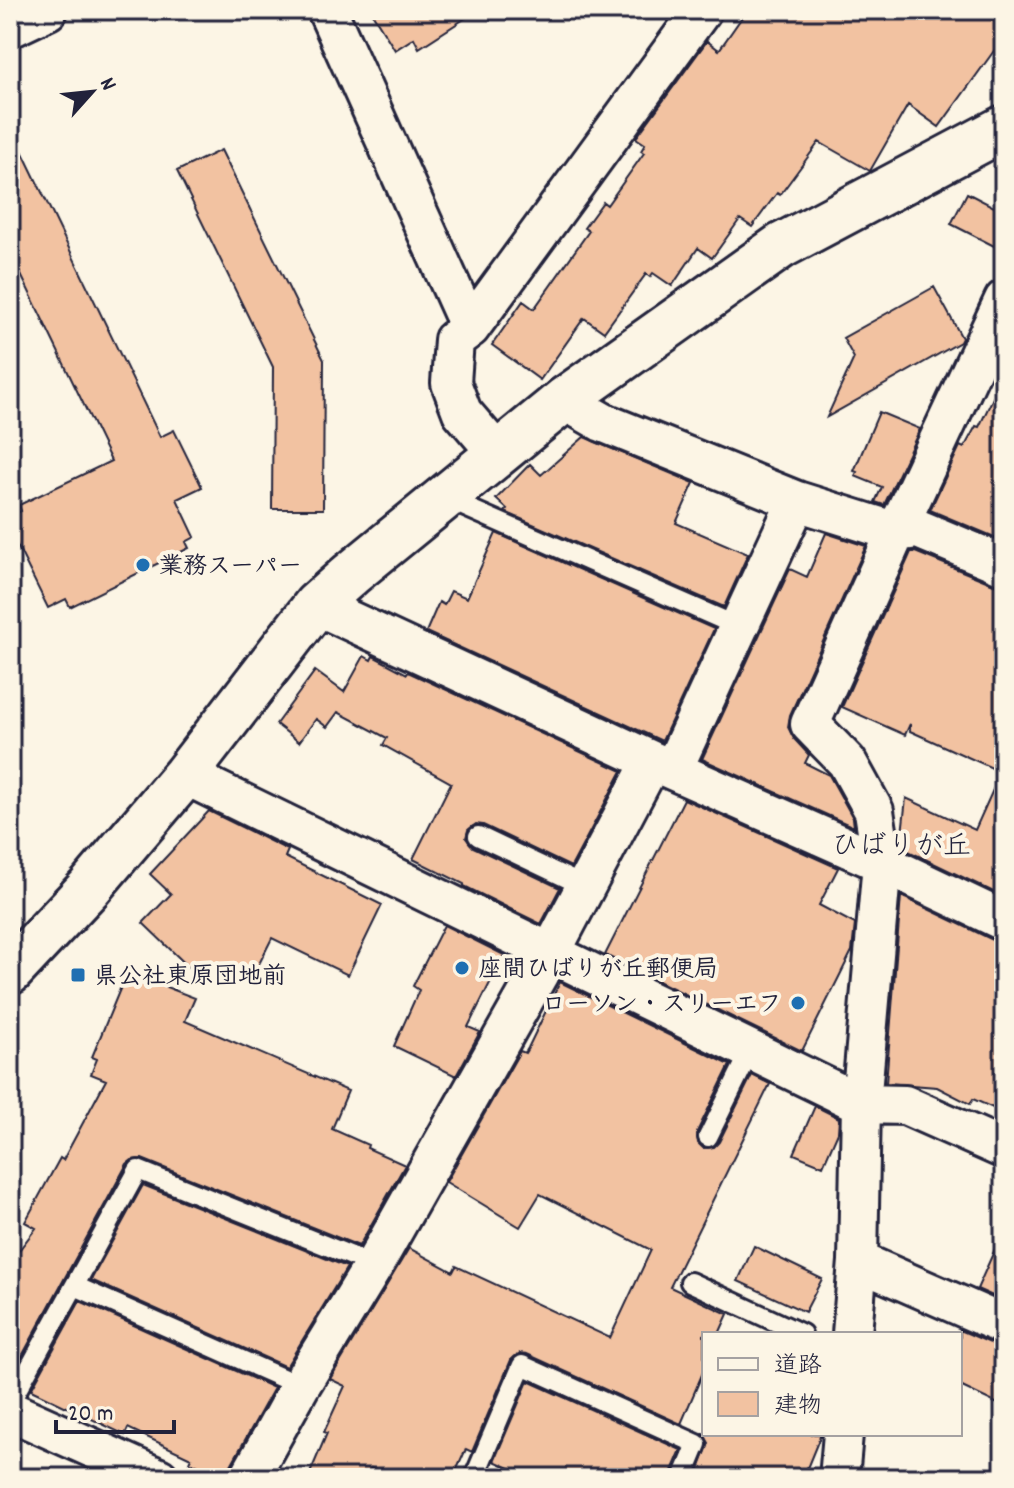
<svg xmlns="http://www.w3.org/2000/svg" width="1014" height="1488" viewBox="0 0 1014 1488" font-family="Dekko,'Klee One',sans-serif">
<rect width="100%" height="100%" fill="#fcf5e5"/>
<filter id="ink" filterUnits="userSpaceOnUse"><feTurbulence type="fractalNoise" baseFrequency=".0125" numOctaves="2"/><feDisplacementMap in="SourceGraphic" scale="16" xChannelSelector="R" yChannelSelector="G"/><feConvolveMatrix kernelMatrix="1 2 1 2 8 2 1 2 1" color-interpolation-filters="sRGB"/></filter>
<g filter="url(#ink)">
<path fill="#f2c2a1" stroke="#22223b" stroke-width="2" d="M 370,10 L 478,10 L 419,48 L 414,38 L 395,50 Z
M 747,10 L 992,10 L 1004,19 L 1004,37 L 939,127 L 908,105 L 870,171 L 819,142 L 780,195 L 777,193 L 752,227 L 740,219 L 712,258 L 698,248 L 672,286 L 653,273 L 650,277 L 646,274 L 604,332 L 584,318 L 540,380 L 492,345 L 523,301 L 534,309 L 589,231 L 584,228 L 603,202 L 607,205 L 644,153 L 641,151 L 645,144 L 636,138 L 707,41 L 719,50 Z
M 10,126 L 160,437 L 174,430 L 202,487 L 177,499 L 195,537 L 186,542 L 189,548 L 70,607 L 66,599 L 48,608 L 10,531 L 10,516 L 21,511 L 19,505 L 111,461 L 10,252 Z
M 221,150 L 324,360 L 323,509 L 272,509 L 273,367 L 177,171 Z
M 967,193 L 1004,212 L 1004,251 L 951,224 Z
M 934,287 L 962,338 L 960,342 L 827,417 L 854,358 L 843,338 Z
M 1004,375 L 1004,541 L 930,510 L 960,446 L 964,448 L 976,426 L 979,427 Z
M 879,412 L 920,429 L 884,505 L 875,502 L 882,487 L 855,476 L 857,472 L 854,471 Z
M 584,437 L 694,483 L 676,523 L 748,554 L 724,607 L 505,512 L 507,509 L 496,499 L 530,464 L 541,475 Z
M 496,533 L 714,629 L 662,741 L 426,632 L 439,602 L 444,605 L 451,591 L 467,598 Z
M 826,533 L 866,546 L 790,715 L 788,727 L 794,739 L 809,755 L 805,763 L 829,775 L 853,818 L 854,827 L 702,759 L 790,569 L 807,577 Z
M 911,552 L 915,552 L 996,585 L 1004,587 L 1004,897 L 902,848 L 901,843 L 906,798 L 975,830 L 1001,772 L 910,731 L 910,724 L 905,735 L 842,707 Z
M 364,656 L 371,660 L 373,656 L 407,674 L 408,672 L 622,771 L 571,867 L 483,825 L 476,824 L 468,830 L 466,838 L 473,847 L 560,888 L 541,924 L 464,886 L 464,884 L 413,859 L 451,783 L 383,745 L 387,738 L 338,712 L 327,727 L 316,719 L 299,742 L 276,724 L 315,671 L 344,692 Z
M 684,799 L 838,868 L 819,905 L 855,924 L 852,951 L 802,1051 L 605,955 Z
M 209,811 L 288,850 L 285,857 L 382,905 L 348,975 L 272,938 L 250,982 L 210,961 L 202,980 L 143,923 L 171,894 L 150,874 Z
M 901,896 L 995,941 L 1004,943 L 1004,1113 L 973,1099 L 970,1104 L 937,1087 L 886,1083 Z
M 444,925 L 504,955 L 468,1027 L 480,1032 L 456,1076 L 394,1046 L 419,990 L 413,986 Z
M 127,972 L 195,998 L 185,1021 L 348,1091 L 332,1129 L 368,1145 L 367,1148 L 405,1165 L 359,1246 L 142,1159 L 132,1160 L 127,1164 L 10,1378 L 10,1262 L 36,1228 L 25,1222 L 60,1158 L 63,1160 L 106,1080 L 91,1074 L 97,1059 L 92,1057 Z
M 560,982 L 730,1065 L 697,1132 L 698,1143 L 703,1148 L 714,1147 L 719,1142 L 752,1075 L 770,1084 L 670,1287 L 728,1314 L 719,1334 L 704,1334 L 704,1370 L 681,1424 L 527,1354 L 520,1353 L 511,1360 L 472,1452 L 466,1449 L 453,1478 L 394,1478 L 371,1468 L 367,1478 L 308,1478 L 327,1433 L 324,1432 L 345,1386 L 330,1379 L 409,1248 L 453,1272 L 456,1266 L 610,1338 L 651,1250 L 540,1194 L 520,1227 L 446,1182 L 520,1051 L 525,1053 L 528,1048 Z
M 815,1106 L 839,1118 L 838,1132 L 823,1166 L 794,1154 Z
M 143,1185 L 347,1267 L 286,1367 L 91,1280 Z
M 1004,1229 L 1004,1301 L 977,1289 Z
M 754,1246 L 822,1279 L 805,1312 L 738,1281 Z
M 80,1301 L 274,1388 L 230,1467 L 227,1478 L 189,1462 L 191,1458 L 128,1428 L 125,1435 L 31,1390 Z
M 960,1330 L 995,1345 L 1004,1347 L 1004,1407 L 960,1386 Z
M 528,1381 L 681,1450 L 669,1478 L 532,1478 L 494,1461 Z
M 703,1434 L 821,1434 L 803,1478 L 715,1478 L 698,1472 L 709,1443 Z"/>
<g fill="none" stroke-linecap="round" stroke-linejoin="round">
<defs>
<path id="lane" d="M 447,499 L 739,627
M 478,836 L 586,887
M 708,1137 L 751,1050
M 690,1282 L 802,1334
M 75,1286 L 300,1386
M 10,1403 L 138,1170 L 374,1265
M 474,1478 L 522,1365 L 697,1444 L 683,1478"/>
<path id="street" d="M 327,10 L 470,328
M 10,28 L 48,10
M 564,400 L 602,422 L 797,501
M 498,454 L 462,412 L 451,383 L 454,340 L 470,328 L 702,10
M 316,605 L 652,761 L 882,863 L 1004,921
M 673,769 L 797,501 L 896,532 L 918,529 L 1004,565
M 185,775 L 861,1104 L 905,1105 L 1004,1149
M 858,1261 L 1004,1325
M 852,1334 L 858,1261 L 861,1104 L 882,863 L 874,811 L 847,762 L 810,724 L 896,532 L 1004,300
M 10,1411 L 159,1478
M 249,1478 L 300,1386 L 374,1265 L 551,952 L 652,761
M 839,1478 L 843,1434"/>
<path id="secondary" d="M 10,972 L 89,888 L 185,775 L 316,605 L 351,574 L 564,400 L 781,246 L 1004,128"/>
</defs>
<use href="#lane" stroke="#22223b" stroke-width="24"/>
<use href="#street" stroke="#22223b" stroke-width="44"/>
<use href="#secondary" stroke="#22223b" stroke-width="50"/>
<use href="#lane" stroke="#fcf5e5" stroke-width="18"/>
<use href="#street" stroke="#fcf5e5" stroke-width="38"/>
<use href="#secondary" stroke="#fcf5e5" stroke-width="44"/>
</g>
</g>
<g fill="#1f6fb2" stroke="#fcf5e5" stroke-width="3">
<circle cx="143" cy="565" r="8"/>
<circle cx="462" cy="968" r="8"/>
<rect x="70" y="967" width="16" height="16" rx="4"/>
<circle cx="798" cy="1003" r="8"/>
</g>
<g text-anchor="middle" stroke-width="8" stroke-linejoin="round" paint-order="stroke">
<g font-size="24" font-weight="bold" fill="#22223b" stroke="#fcf5e5" text-anchor="start">
<text x="159" y="573">業務スーパー</text>
<text x="478" y="976">座間ひばりが丘郵便局</text>
<text x="94" y="983">県公社東原団地前</text>
<text x="782" y="1011" text-anchor="end">ローソン・スリーエフ</text>
</g>
<g font-size="28" fill="#22223b" stroke="#fcf5e5">
<text x="901" y="854">ひばりが丘</text>
</g>
</g>
<rect width="1014" height="1488" fill="none" stroke="#fcf5e5" stroke-width="40"/>
<rect x="20" y="20" width="974" height="1448" fill="none" stroke="#22223b" stroke-width="3" filter="url(#ink)"/>
<rect x="702" y="1332" width="260" height="104" fill="#fcf5e5" stroke="#a5a1a1" stroke-width="2"/>
<rect x="718" y="1358" width="40" height="12" fill="#fcf5e5" stroke="#a5a1a1" stroke-width="2"/>
<text x="774" y="1372" font-size="24" fill="#22223b">道路</text>
<rect x="718" y="1392" width="40" height="24" fill="#f2c2a1" stroke="#a5a1a1" stroke-width="2"/>
<text x="774" y="1412" font-size="24" fill="#22223b">建物</text>
<g transform="translate(92 92) rotate(63)" stroke="#fcf5e5" stroke-width="6" paint-order="stroke">
<path d="M0-6L14 30L0 20L-14 30Z" fill="#22223b"/>
<text y="-12" font-size="22" font-weight="bold" text-anchor="middle" fill="#22223b">N</text>
</g>
<path d="M56 1420v12h118v-12" fill="none" stroke="#22223b" stroke-width="4"/>
<text x="68" y="1420" font-size="24" fill="#22223b" stroke="#fcf5e5" stroke-width="6" paint-order="stroke">20 m</text>
</svg>
